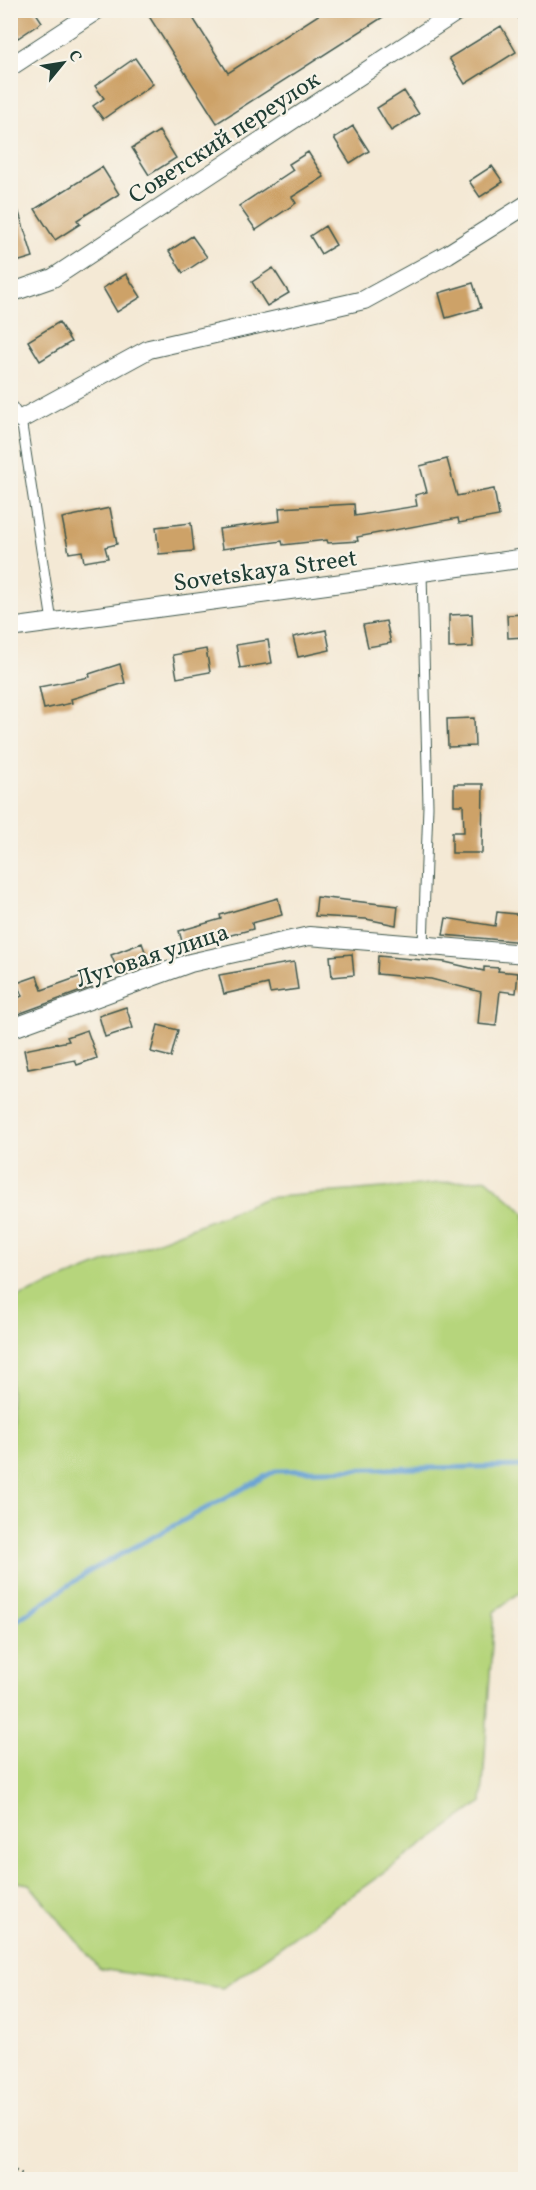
<svg xmlns="http://www.w3.org/2000/svg" width="536" height="2190" viewBox="0 0 536 2190" font-family="Vollkorn,serif">
<rect width="100%" height="100%" fill="#f7f3e8"/>
<filter id="ink" filterUnits="userSpaceOnUse"><feTurbulence type="fractalNoise" baseFrequency=".0167" numOctaves="2"/><feDisplacementMap in="SourceGraphic" scale="12" xChannelSelector="R" yChannelSelector="G"/><feConvolveMatrix kernelMatrix="1 2 1 2 8 2 1 2 1" color-interpolation-filters="sRGB"/></filter>
<filter id="wash" filterUnits="userSpaceOnUse"><feTurbulence type="fractalNoise" baseFrequency=".008" numOctaves="4" result="noise"/><feDisplacementMap in="SourceGraphic" scale="24" xChannelSelector="R" yChannelSelector="G"/><feGaussianBlur stdDeviation="1.35" result="paint"/><feColorMatrix in="noise" values="0 0 0 0 0 0 0 0 0 0 0 0 0 0 0 0 0 1.4 0 .05"/><feComposite in="paint" operator="in"/></filter>
<g filter="url(#wash)">
<rect width="100%" height="100%" fill="#f4e9d5"/>
<path fill="#b6d57c" stroke="#6a8958" stroke-width="1.5" d="M 487,1179 L 525,1213 L 526,1587 L 494,1612 L 482,1802 L 223,1988 L 100,1969 L 29,1884 L 11,1881 L 11,1300 L 266,1198 Z"/>
<g fill="none" stroke-linecap="round" stroke-linejoin="round">
<path stroke="#629fd3" stroke-width="5" d="M 10,1625 L 90,1571 L 275,1471 L 526,1466"/>
</g>
<g id="blocks">
<path fill="#cda267" d="M 10,10 L 34,10 L 42,22 L 18,38 L 10,26 Z
M 145,10 L 188,10 L 228,73 L 326,10 L 394,10 L 217,123 Z
M 501,26 L 516,52 L 465,84 L 449,58 Z
M 135,58 L 153,84 L 103,119 L 93,106 L 104,98 L 95,86 Z
M 404,91 L 419,114 L 391,131 L 377,108 Z
M 353,126 L 369,151 L 350,163 L 334,138 Z
M 159,131 L 176,158 L 149,175 L 132,148 Z
M 308,152 L 324,177 L 292,197 L 296,203 L 256,230 L 239,206 L 293,170 L 289,164 Z
M 492,166 L 503,182 L 480,197 L 469,181 Z
M 102,167 L 119,194 L 77,220 L 80,224 L 55,240 L 35,209 Z
M 14,197 L 33,257 L 10,264 L 10,198 Z
M 325,226 L 336,245 L 321,254 L 310,236 Z
M 192,236 L 207,257 L 183,273 L 169,251 Z
M 273,268 L 289,293 L 267,306 L 252,282 Z
M 126,274 L 141,297 L 117,312 L 103,288 Z
M 473,283 L 481,308 L 446,318 L 439,293 Z
M 59,322 L 71,342 L 40,361 L 28,341 Z
M 447,459 L 457,496 L 494,489 L 499,516 L 459,523 L 458,518 L 357,537 L 358,541 L 328,543 L 327,540 L 283,545 L 282,541 L 222,549 L 219,529 L 280,521 L 279,508 L 354,504 L 355,516 L 417,506 L 415,495 L 427,492 L 420,466 Z
M 110,508 L 117,544 L 105,547 L 108,558 L 84,562 L 82,551 L 69,553 L 62,518 Z
M 191,523 L 194,551 L 159,554 L 156,527 Z
M 472,614 L 473,647 L 449,648 L 449,615 Z
M 525,614 L 525,637 L 508,638 L 507,615 Z
M 386,621 L 391,643 L 368,647 L 363,625 Z
M 326,630 L 330,650 L 298,657 L 293,637 Z
M 268,640 L 272,663 L 240,668 L 236,645 Z
M 206,649 L 210,672 L 177,678 L 173,655 Z
M 120,664 L 125,683 L 71,699 L 72,703 L 44,709 L 39,687 L 90,677 L 89,674 Z
M 474,718 L 475,746 L 448,747 L 447,719 Z
M 454,784 L 483,784 L 482,853 L 452,853 L 452,832 L 464,832 L 463,805 L 454,805 Z
M 317,897 L 398,906 L 396,925 L 366,919 L 315,916 Z
M 278,898 L 282,915 L 252,923 L 253,929 L 184,948 L 179,931 L 221,919 L 220,915 Z
M 497,912 L 525,915 L 525,942 L 443,935 L 446,918 L 495,926 Z
M 142,943 L 150,965 L 120,976 L 111,955 Z
M 352,954 L 354,975 L 332,977 L 330,956 Z
M 378,956 L 445,962 L 484,971 L 484,967 L 499,968 L 498,971 L 518,973 L 516,993 L 500,991 L 496,1026 L 478,1024 L 481,992 L 431,979 L 377,974 Z
M 294,962 L 298,989 L 270,993 L 268,984 L 224,994 L 219,975 Z
M 87,974 L 92,987 L 10,1017 L 10,1001 L 22,996 L 17,983 L 37,976 L 42,990 Z
M 126,1007 L 133,1028 L 105,1037 L 99,1016 Z
M 158,1025 L 178,1030 L 171,1057 L 151,1052 Z
M 87,1030 L 97,1058 L 77,1065 L 75,1060 L 28,1069 L 24,1050 L 69,1041 L 67,1037 Z"/>
</g>
</g>
<g filter="url(#ink)">
<use href="#blocks" fill-opacity="0" stroke="#3f574c" stroke-width="1.5"/>
<g fill="none" stroke-linecap="round" stroke-linejoin="round">
<defs>
<path id="service" d="M 518,10 L 526,22
M 10,403 L 21,419 L 52,622
M 422,573 L 428,806 L 423,945"/>
<path id="minor" d="M 10,67 L 97,10
M 10,293 L 53,278 L 459,10
M 21,419 L 149,349 L 364,300 L 448,254 L 526,205
M 10,628 L 526,558
M 10,1029 L 190,963 L 309,936 L 526,954"/>
</defs>
<use href="#service" stroke="#3f574c" stroke-width="11"/>
<use href="#minor" stroke="#3f574c" stroke-width="20"/>
<path stroke="#3f574c" stroke-width="3" stroke-dasharray="1.5 4.5" stroke-linecap="butt" d="M 10,2168 L 32,2180"/>
<use href="#service" stroke="#fff" stroke-width="9"/>
<use href="#minor" stroke="#fff" stroke-width="18"/>
</g>
</g>
<g text-anchor="middle" stroke-width="4.5" stroke-linejoin="round" paint-order="stroke">
<g font-size="24" fill="#1f3d34" stroke="#f7f3e8">
<text transform="translate(224 137) rotate(-33)" y="8">Советский переулок</text>
<text transform="translate(265 570) rotate(-8)" y="8">Sovetskaya Street</text>
<text transform="translate(152 955) rotate(-18)" y="8">Луговая улица</text>
</g>
</g>
<rect width="536" height="2190" fill="none" stroke="#f7f3e8" stroke-width="36"/>
<g transform="translate(63 63) rotate(60)" stroke="#f7f3e8" stroke-width="4.5" paint-order="stroke">
<path d="M0-4.5L10 22L0 15L-10 22Z" fill="#1f3d34"/>
<text y="-9" font-size="16" font-weight="bold" text-anchor="middle" fill="#1f3d34">С</text>
</g>
</svg>
